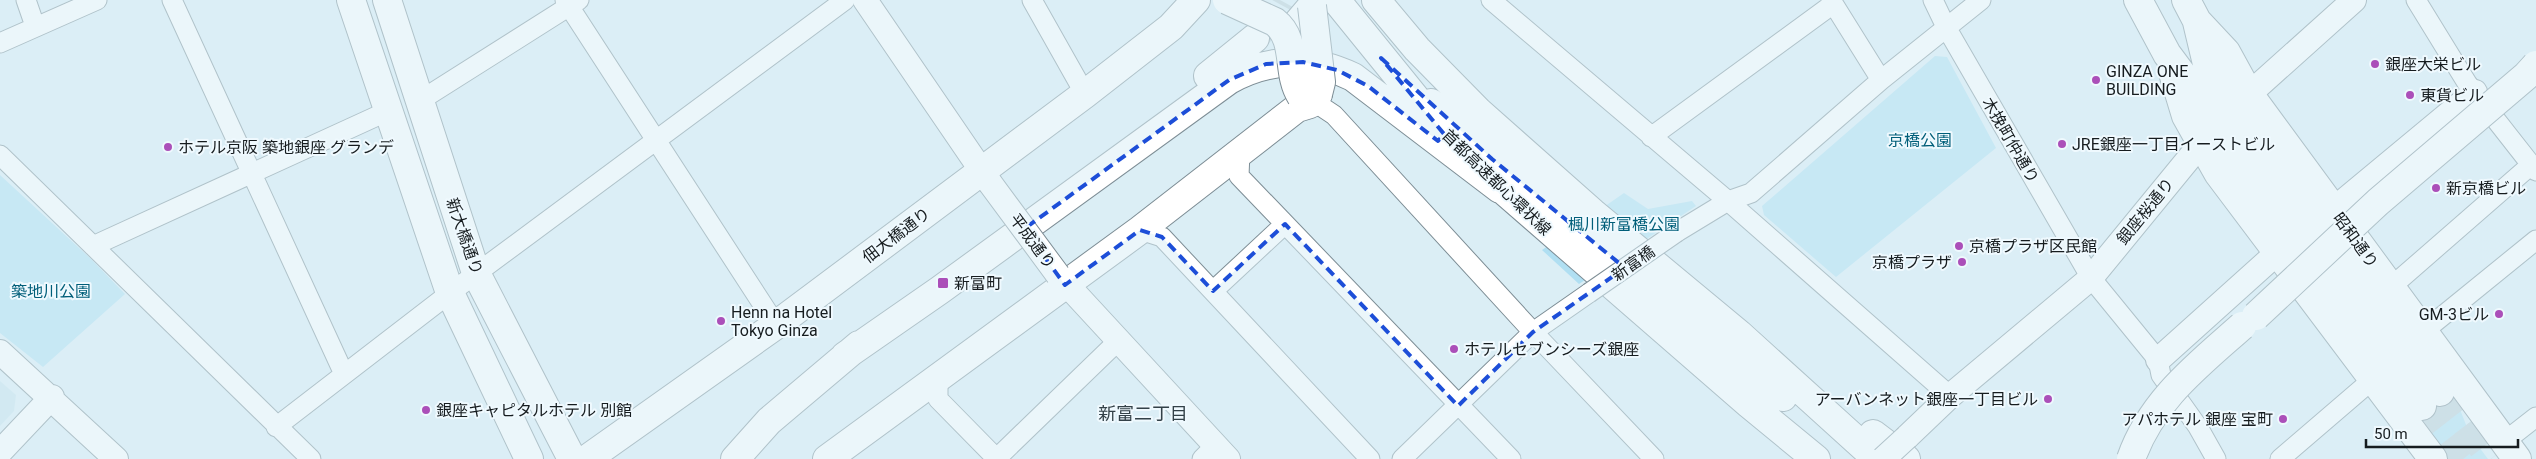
<svg xmlns="http://www.w3.org/2000/svg" width="2536" height="459" viewBox="0 0 2536 459" font-family="Roboto,'Noto Sans JP',sans-serif">
<rect width="100%" height="100%" fill="#dbeef5"/>
<path fill="#c8e3ee" d="M 0,381 L 16,395 L 14,411 L 0,426 Z"/>
<path fill="#b0dff2" d="M 1935,56 L 1947,57 L 1996,148 L 1836,277 L 1764,215 L 1762,206 Z
M 0,175 L 91,259 L 125,294 L 43,367 L 0,333 Z
M 1624,193 L 1648,209 L 1692,201 L 1696,206 L 1579,284 L 1542,250 Z
M 2452,389 L 2470,435 L 2488,459 L 2449,459 L 2416,416 Z"/>
<g fill="none" stroke-linecap="round" stroke-linejoin="round">
<path stroke="#bdced5" stroke-width="28" stroke-dasharray="28 14" stroke-linecap="butt" d="M 2440,392 L 2491,459
M 2422,406 L 2463,459"/>
<path stroke="#bdced5" stroke-width="28" stroke-dasharray="28 14" stroke-linecap="butt" d="M 1255,38 L 1267,24 L 1280,0"/>
<defs>
<path id="minor" d="M 26,0 L 35,26
M 172,0 L 344,374
M 565,0 L 776,325
M 1032,0 L 1085,94
M 1491,0 L 1728,201 L 1950,396
M 1831,0 L 1881,80
M 1933,0 L 1946,27 L 2091,278 L 2158,360 L 2161,375 L 2198,427 L 2216,459
M 2416,0 L 2467,83 L 2536,171
M 0,43 L 97,0
M 421,100 L 579,0
M 1310,104 L 1322,107 L 1334,115 L 1533,332 L 1654,459
M 1651,137 L 1833,4
M 1240,152 L 1239,176 L 1511,459
M 0,155 L 311,459
M 1140,230 L 1162,237 L 1370,459
M 1677,232 L 1728,201 L 1751,193 L 1881,80 L 1981,0
M 93,246 L 388,111
M 2391,287 L 2531,165
M 1213,291 L 1285,224
M 2424,331 L 2536,240
M 938,378 L 938,399 L 997,459
M 276,427 L 450,293 L 845,0
M 2504,442 L 2536,417
M 996,459 L 1118,341
M 1202,459 L 1215,446
M 1402,459 L 1533,332 L 1589,293
M 2280,459 L 2372,380"/>
<path id="tertiary" d="M 865,0 L 990,183
M 2237,105 L 2354,0
M 2334,209 L 2475,92
M 1058,275 L 1228,459
M 0,352 L 116,459
M 2158,360 L 2277,253
M 1907,437 L 1950,396 L 2091,278 L 2213,129
M 0,452 L 52,397"/>
<path id="secondary" d="M 1289,42 L 1294,27 L 1312,6
M 587,459 L 776,325 L 1085,94 L 1171,27 L 1196,0
M 827,459 L 1140,230 L 1297,108 L 1310,104 L 1318,94"/>
<path id="primary" d="M 351,0 L 450,293 L 529,459
M 387,0 L 476,273 L 572,459
M 2138,0 L 2167,54 L 2202,101 L 2215,126 L 2422,406
M 2186,0 L 2197,21 L 2226,52 L 2249,94 L 2517,459
M 2197,22 L 2207,64 L 2232,110 L 2440,392
M 2173,73 L 2186,116 L 2218,173 L 2433,459"/>
<path id="motorway" d="M 1336,0 L 1439,127
M 1376,0 L 1417,49 L 1479,112 L 1593,213 L 1739,334 L 1877,459
M 1208,76 L 1255,38
M 1431,103 C 1544,206 1665,299 1783,397
M 1488,177 L 1749,404 L 1816,459
M 845,356 L 940,290 L 1229,80 C 1271,57 1311,57 1353,77 L 1500,189
M 1873,434 L 1906,459
M 735,459 L 769,421 L 859,345"/>
</defs>
<use href="#minor" stroke="#7d8d95" stroke-width="21"/>
<use href="#tertiary" stroke="#7d8d95" stroke-width="26"/>
<use href="#secondary" stroke="#7d8d95" stroke-width="30"/>
<use href="#primary" stroke="#7d8d95" stroke-width="30"/>
<use href="#motorway" stroke="#7d8d95" stroke-width="30"/>
<use href="#minor" stroke="#fff" stroke-width="19"/>
<use href="#tertiary" stroke="#fff" stroke-width="24"/>
<use href="#secondary" stroke="#fff" stroke-width="28"/>
<use href="#primary" stroke="#fff" stroke-width="28"/>
<use href="#motorway" stroke="#fff" stroke-width="28"/>
<defs>
<path id="minor-bridge" d="M 1589,293 L 1677,232"/>
<path id="tertiary-bridge" d="M 990,183 L 1058,275
M 1883,459 L 1907,437"/>
<path id="secondary-bridge" d="M 1227,0 L 1275,22 C 1298,40 1286,73 1301,96
M 1312,6 L 1321,82 L 1318,94"/>
<path id="motorway-bridge" d="M 2256,316 L 2378,202 L 2526,76 L 2536,65
M 2131,459 C 2151,401 2198,365 2242,326"/>
</defs>
<use href="#minor-bridge" stroke="#7d8d95" stroke-width="21" stroke-linecap="butt"/>
<use href="#tertiary-bridge" stroke="#7d8d95" stroke-width="26" stroke-linecap="butt"/>
<use href="#secondary-bridge" stroke="#7d8d95" stroke-width="30" stroke-linecap="butt"/>
<use href="#motorway-bridge" stroke="#7d8d95" stroke-width="30" stroke-linecap="butt"/>
<use href="#minor-bridge" stroke="#fff" stroke-width="19"/>
<use href="#tertiary-bridge" stroke="#fff" stroke-width="24"/>
<use href="#secondary-bridge" stroke="#fff" stroke-width="28"/>
<use href="#motorway-bridge" stroke="#fff" stroke-width="28"/>
</g>
<path d="M0 0H2536V459H0ZM 1381,58 L 1492,159 L 1625,268 L 1533,332 L 1458,406 L 1285,224 L 1213,291 L 1162,237 L 1140,230 L 1065,285 L 1024,229 L 1229,80 L 1266,64 L 1303,62 L 1337,70 L 1368,86 L 1438,141 L 1444,134 Z" fill="#dbeef5" fill-opacity=".55" fill-rule="evenodd"/>
<path fill="none" stroke="#1d4ed8" stroke-width="4" stroke-dasharray="10 6" stroke-linejoin="round" d="M 1381,58 L 1492,159 L 1625,268 L 1533,332 L 1458,406 L 1285,224 L 1213,291 L 1162,237 L 1140,230 L 1065,285 L 1024,229 L 1229,80 L 1266,64 L 1303,62 L 1337,70 L 1368,86 L 1438,141 L 1444,134 Z"/>
<g fill="#ab4fb9" stroke="#eff9fe" stroke-width="2">
<circle cx="2375" cy="64" r="5"/>
<circle cx="2096" cy="80" r="5"/>
<circle cx="2410" cy="95" r="5"/>
<circle cx="2062" cy="144" r="5"/>
<circle cx="168" cy="147" r="5"/>
<circle cx="2436" cy="188" r="5"/>
<circle cx="1959" cy="246" r="5"/>
<circle cx="1962" cy="262" r="5"/>
<rect x="937" y="277" width="12" height="12" rx="2.5"/>
<circle cx="2499" cy="314" r="5"/>
<circle cx="721" cy="321" r="5"/>
<circle cx="1454" cy="349" r="5"/>
<circle cx="2048" cy="399" r="5"/>
<circle cx="426" cy="410" r="5"/>
<circle cx="2283" cy="419" r="5"/>
</g>
<g text-anchor="middle" stroke-width="4" stroke-linejoin="round" paint-order="stroke">
<g font-size="16" fill="#161c1f" stroke="#eff9fe" text-anchor="start">
<text x="2385" y="70">銀座大栄ビル</text>
<text x="2106" y="77">GINZA ONE<tspan x="2106" dy="18">BUILDING</tspan></text>
<text x="2420" y="101">東貨ビル</text>
<text x="2072" y="150">JRE銀座一丁目イーストビル</text>
<text x="178" y="153">ホテル京阪 築地銀座 グランデ</text>
<text x="2446" y="194">新京橋ビル</text>
<text x="1969" y="252">京橋プラザ区民館</text>
<text x="1952" y="268" text-anchor="end">京橋プラザ</text>
<text x="954" y="289">新富町</text>
<text x="731" y="318">Henn na Hotel<tspan x="731" dy="18">Tokyo Ginza</tspan></text>
<text x="2489" y="320" text-anchor="end">GM-3ビル</text>
<text x="1464" y="355">ホテルセブンシーズ銀座</text>
<text x="2038" y="405" text-anchor="end">アーバンネット銀座一丁目ビル</text>
<text x="436" y="416">銀座キャピタルホテル 別館</text>
<text x="2273" y="425" text-anchor="end">アパホテル 銀座 宝町</text>
</g>
<g font-size="16" fill="#005e79" stroke="#eff9fe">
<text x="1920" y="146">京橋公園</text>
<text x="1624" y="230">楓川新富橋公園</text>
<text x="51" y="297">築地川公園</text>
</g>
<g font-size="16" fill="#161c1f" stroke="#eff9fe">
<text transform="translate(2011 140) rotate(60)" y="6">木挽町仲通り</text>
<text transform="translate(1497 182) rotate(44)" y="6">首都高速都心環状線</text>
<text transform="translate(2145 211) rotate(-51)" y="6">銀座桜通り</text>
<text transform="translate(896 235) rotate(-37)" y="6">佃大橋通り</text>
<text transform="translate(465 236) rotate(71)" y="6">新大橋通り</text>
<text transform="translate(2356 240) rotate(54)" y="6">昭和通り</text>
<text transform="translate(1033 241) rotate(53)" y="6">平成通り</text>
<text transform="translate(1633 263) rotate(-35)" y="6">新富橋</text>
</g>
<g font-size="18" fill="#334148" stroke="#eff9fe">
<text x="1143" y="420">新富二丁目</text>
</g>
</g>
<path d="M2366 439v8h152v-8" fill="none" stroke="#161c1f" stroke-width="2.5"/>
<text x="2374" y="439" font-size="15" fill="#161c1f" stroke="#eff9fe" stroke-width="4" paint-order="stroke">50 m</text>
</svg>
